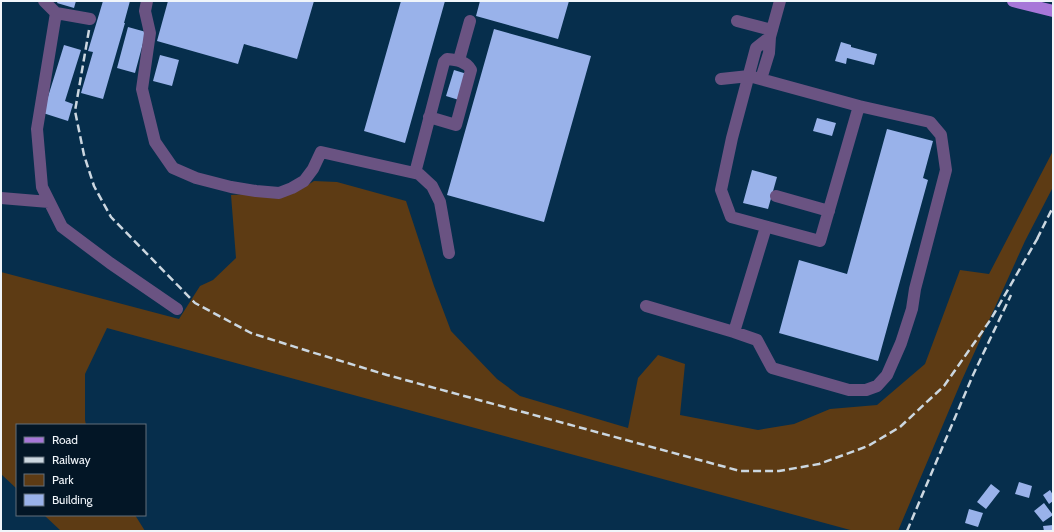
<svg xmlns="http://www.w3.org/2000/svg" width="1054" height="532" viewBox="0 0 1054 532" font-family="Cabin,sans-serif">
<rect width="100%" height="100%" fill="#062e4c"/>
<path fill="#5d3b14" d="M 1053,151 L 1053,187 L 1025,241 L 961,382 L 898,531 L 854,531 L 107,328 L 85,374 L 85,420 L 86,425 L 17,425 L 17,489 L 1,474 L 1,272 L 179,319 L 200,286 L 213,280 L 236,258 L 231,195 L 298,191 L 314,181 L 337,182 L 406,201 L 434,286 L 451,331 L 497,379 L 520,396 L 628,428 L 638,378 L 658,355 L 685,364 L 680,415 L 758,430 L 794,424 L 830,409 L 877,405 L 925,364 L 960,270 L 989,274 Z
M 44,515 L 135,515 L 145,531 L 61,531 Z"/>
<path fill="#99b2ea" d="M 58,1 L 76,1 L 74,8 L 57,3 Z
M 103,1 L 130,1 L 124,23 L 125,23 L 103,99 L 81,93 L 93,52 L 88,51 Z
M 168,1 L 314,1 L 297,59 L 244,44 L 238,64 L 157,41 Z
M 401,1 L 445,1 L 405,143 L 364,131 Z
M 480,1 L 569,1 L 558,39 L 476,16 Z
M 128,27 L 146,32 L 135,73 L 117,68 Z
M 494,29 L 591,56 L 544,222 L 447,195 Z
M 841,42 L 851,45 L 851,47 L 877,54 L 874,65 L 847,58 L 846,64 L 835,61 Z
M 64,45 L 81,50 L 65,101 L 73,104 L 68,121 L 43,113 Z
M 160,55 L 179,60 L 172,86 L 153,81 Z
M 454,70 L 467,74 L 459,100 L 446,96 Z
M 817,118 L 836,123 L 832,136 L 813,131 Z
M 887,129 L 933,141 L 923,178 L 928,180 L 878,361 L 779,333 L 799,260 L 847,274 Z
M 752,170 L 777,177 L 768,209 L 743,203 Z
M 1019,482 L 1032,486 L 1029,498 L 1015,494 Z
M 991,484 L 1000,491 L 986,509 L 977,502 Z
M 1050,490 L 1053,495 L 1053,501 L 1049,504 L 1043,495 Z
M 1044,503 L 1053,515 L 1043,522 L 1034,511 Z
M 969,509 L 983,513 L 978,527 L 965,523 Z
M 1053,525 L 1053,531 L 1044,531 L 1043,526 Z"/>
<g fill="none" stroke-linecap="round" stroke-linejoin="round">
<path stroke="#6a5382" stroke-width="12" d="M 44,1 L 56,13 L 37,129 L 42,187 L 62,227 L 110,263 L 177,309
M 147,1 L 145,11 L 150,33 L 142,89 L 155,142 L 173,168 L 196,178 L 231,187 L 256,191 L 279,193 L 292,188 L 304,181 L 313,169 L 321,152 L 419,174 L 432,186 L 440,202 L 449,253
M 56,13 L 90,19
M 737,21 L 772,30
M 459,60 L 470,21
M 721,79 L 749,76 L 859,106 L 820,241 L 731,217 L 721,190 L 732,138 L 756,48 L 770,37 L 780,1
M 761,79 L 769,53 L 770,37
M 415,173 L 444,62 L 447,59 C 457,60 466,61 471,70 L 456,125 L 429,117
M 776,196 L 829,211
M 1,198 L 49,202
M 646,306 L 734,332 L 766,227
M 734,332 L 757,340 L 772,368 L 849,390 L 866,390 L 877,386 L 887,375 L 901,343 L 912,309 L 915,289 L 946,170 L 941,135 L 930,122 L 859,106"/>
<path stroke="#a777d8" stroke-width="12" d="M 1013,1 L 1053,11"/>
<path stroke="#ccd7e0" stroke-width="2.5" stroke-dasharray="8 4" stroke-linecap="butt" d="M 89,30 L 75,111 L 84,155 L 94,186 L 111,217 L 195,303 L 251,333 L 308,351 L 387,375 L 740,471 L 779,471 L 819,464 L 868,446 L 900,427 L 944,386 L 991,319 L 1040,234
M 1037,239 L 1053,207
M 907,531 L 973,375 L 1011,295"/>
</g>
<rect width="1054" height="532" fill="none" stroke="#f0f5fa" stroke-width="4"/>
<rect x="16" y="424" width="130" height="92" fill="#031626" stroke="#626f7b"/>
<rect x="24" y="437" width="20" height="6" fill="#a777d8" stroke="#626f7b"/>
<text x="52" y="444" font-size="12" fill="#f0f5fa">Road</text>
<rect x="24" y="457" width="20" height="6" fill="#ccd7e0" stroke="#626f7b"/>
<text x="52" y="464" font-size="12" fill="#f0f5fa">Railway</text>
<rect x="24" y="474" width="20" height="12" fill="#5d3b14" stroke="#626f7b"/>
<text x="52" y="484" font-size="12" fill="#f0f5fa">Park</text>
<rect x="24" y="494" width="20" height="12" fill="#99b2ea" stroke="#626f7b"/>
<text x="52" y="504" font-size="12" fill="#f0f5fa">Building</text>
</svg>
